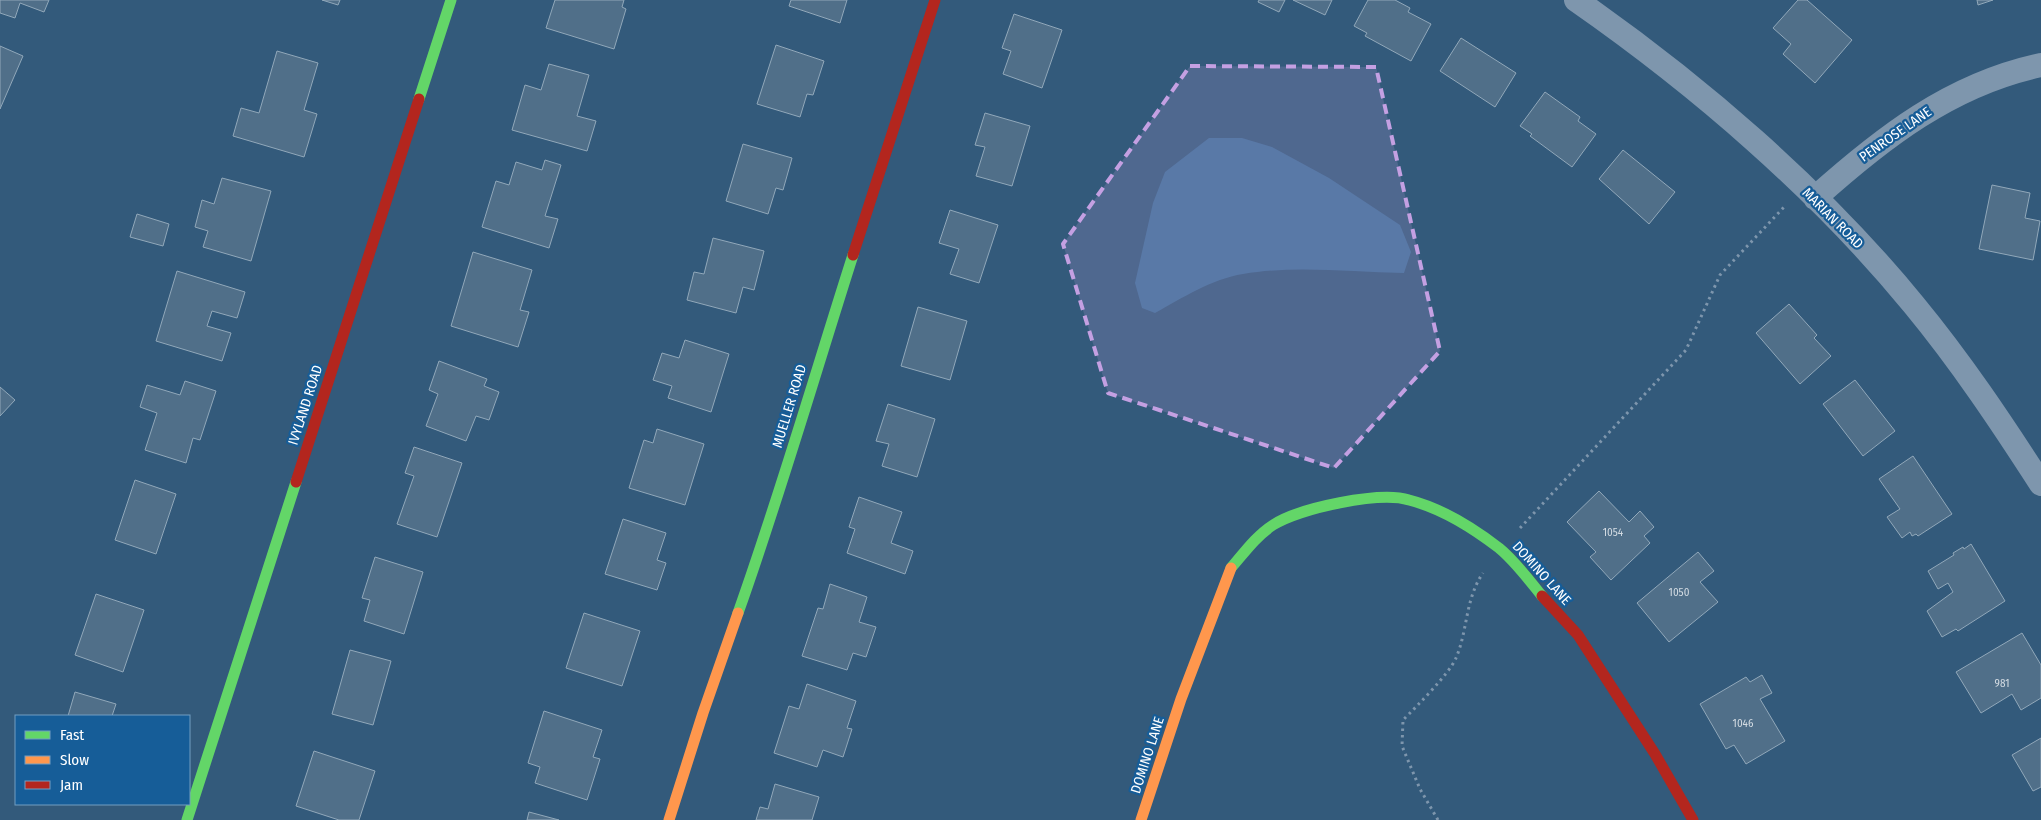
<svg xmlns="http://www.w3.org/2000/svg" width="2041" height="820" viewBox="0 0 2041 820" font-family="'Fira Sans Condensed',sans-serif">
<rect width="100%" height="100%" fill="#335a7b"/>
<path fill="#3f7099" d="M 1209,138 L 1242,138 L 1272,147 L 1329,178 L 1400,225 L 1411,252 L 1404,273 C 1350,272 1295,265 1243,274 C 1212,279 1182,298 1155,313 L 1142,308 L 1135,283 L 1153,203 L 1165,172 Z"/>
<path fill="#506f89" stroke="#91a8ba" d="M 0,0 L 49,0 L 44,12 L 20,3 L 15,18 L 0,13 Z
M 322,0 L 340,0 L 338,5 Z
M 555,0 L 624,0 L 622,7 L 626,9 L 614,49 L 546,28 Z
M 791,0 L 847,0 L 840,23 L 789,6 Z
M 1259,0 L 1285,0 L 1279,12 L 1258,2 Z
M 1293,0 L 1332,0 L 1325,15 Z
M 1368,0 L 1395,0 L 1410,8 L 1408,12 L 1431,24 L 1411,61 L 1365,36 L 1367,33 L 1354,26 Z
M 1798,0 L 1807,0 L 1852,40 L 1815,83 L 1783,54 L 1791,44 L 1773,28 Z
M 1977,0 L 1993,0 L 1978,5 Z
M 1014,14 L 1062,30 L 1042,88 L 1003,74 L 1011,51 L 1002,48 Z
M 1461,38 L 1516,73 L 1495,107 L 1440,71 Z
M 776,45 L 824,61 L 813,95 L 807,94 L 800,117 L 757,104 Z
M 0,46 L 23,56 L 0,109 Z
M 277,51 L 318,63 L 304,110 L 317,114 L 304,157 L 233,136 L 241,108 L 259,113 Z
M 549,64 L 589,75 L 577,116 L 596,121 L 587,151 L 512,130 L 525,85 L 541,90 Z
M 1545,92 L 1580,117 L 1578,121 L 1596,134 L 1572,167 L 1530,136 L 1532,134 L 1520,126 Z
M 985,113 L 1030,126 L 1012,186 L 976,176 L 985,147 L 975,145 Z
M 743,144 L 792,158 L 783,190 L 776,188 L 768,214 L 726,201 Z
M 1623,150 L 1675,192 L 1649,224 L 1599,179 Z
M 545,160 L 561,165 L 545,216 L 558,219 L 549,248 L 482,227 L 496,181 L 509,185 L 516,162 L 542,170 Z
M 222,178 L 271,191 L 251,261 L 203,247 L 208,231 L 195,227 L 202,200 L 214,204 Z
M 1992,185 L 2030,193 L 2025,218 L 2040,221 L 2033,260 L 1979,249 Z
M 950,210 L 998,225 L 979,283 L 950,274 L 959,249 L 939,243 Z
M 137,214 L 169,224 L 163,246 L 130,237 Z
M 713,238 L 764,251 L 754,290 L 743,287 L 736,313 L 687,300 L 694,272 L 704,274 Z
M 473,252 L 532,270 L 520,310 L 529,312 L 518,347 L 451,326 Z
M 177,271 L 245,292 L 237,318 L 212,311 L 207,326 L 231,333 L 222,361 L 156,341 Z
M 1789,304 L 1817,335 L 1814,338 L 1831,356 L 1800,384 L 1756,333 Z
M 918,307 L 967,321 L 950,380 L 901,366 Z
M 685,340 L 729,354 L 711,412 L 668,398 L 672,386 L 653,380 L 662,353 L 679,358 Z
M 439,361 L 487,379 L 484,386 L 499,392 L 489,420 L 476,416 L 466,441 L 426,426 L 438,394 L 429,390 Z
M 1855,380 L 1895,431 L 1863,456 L 1823,404 Z
M 185,381 L 216,391 L 200,440 L 193,438 L 186,463 L 145,450 L 157,413 L 140,407 L 147,385 L 180,395 Z
M 0,387 L 15,400 L 0,416 Z
M 888,404 L 935,419 L 917,477 L 882,466 L 889,444 L 876,441 Z
M 657,429 L 704,444 L 685,505 L 629,488 L 644,440 L 653,443 Z
M 414,447 L 462,463 L 437,537 L 397,524 L 414,476 L 405,473 Z
M 1913,456 L 1952,514 L 1918,536 L 1916,534 L 1912,536 L 1910,532 L 1902,538 L 1887,517 L 1900,509 L 1879,479 Z
M 135,480 L 176,494 L 156,554 L 115,540 Z
M 1599,491 L 1629,522 L 1640,511 L 1654,527 L 1644,536 L 1650,543 L 1611,580 L 1590,557 L 1596,552 L 1567,522 Z
M 859,497 L 902,512 L 891,543 L 913,551 L 905,574 L 847,553 L 855,529 L 849,527 Z
M 623,519 L 666,533 L 657,560 L 666,563 L 657,590 L 605,574 Z
M 1971,544 L 2005,601 L 1958,631 L 1956,629 L 1942,637 L 1927,611 L 1953,592 L 1948,583 L 1938,589 L 1928,571 L 1954,555 L 1953,553 L 1963,547 L 1964,549 Z
M 1698,552 L 1714,571 L 1700,582 L 1718,602 L 1669,642 L 1637,603 Z
M 375,557 L 423,572 L 404,634 L 364,621 L 370,600 L 362,598 Z
M 830,584 L 867,597 L 859,622 L 876,627 L 866,657 L 853,653 L 847,670 L 802,656 L 818,608 L 823,609 Z
M 96,594 L 144,610 L 123,672 L 75,655 Z
M 584,613 L 640,631 L 622,686 L 566,668 Z
M 2022,633 L 2041,665 L 2041,698 L 2021,710 L 2012,694 L 1981,713 L 1956,672 Z
M 350,650 L 391,661 L 373,725 L 332,714 Z
M 1762,675 L 1772,693 L 1760,699 L 1785,741 L 1746,764 L 1734,745 L 1726,749 L 1700,704 L 1746,677 L 1750,682 Z
M 807,684 L 856,701 L 847,728 L 852,729 L 843,757 L 823,750 L 817,767 L 774,753 L 789,706 L 799,709 Z
M 75,692 L 116,704 L 112,716 L 68,716 Z
M 544,711 L 602,730 L 593,757 L 600,759 L 587,800 L 535,783 L 540,767 L 528,763 Z
M 2041,738 L 2041,787 L 2033,791 L 2012,755 Z
M 314,751 L 375,771 L 359,820 L 339,820 L 296,806 Z
M 775,784 L 819,797 L 812,820 L 756,820 L 760,807 L 768,809 Z
M 529,812 L 559,820 L 527,820 Z"/>
<g fill="none" stroke-linecap="round" stroke-linejoin="round">
<path stroke="#7e96ad" stroke-width="3" stroke-dasharray="2.5 4" stroke-linecap="butt" d="M 1520,528 L 1686,350 L 1720,275 L 1785,206
M 1438,820 L 1420,789 L 1402,746 L 1403,720 C 1416,707 1450,673 1456,658 C 1468,630 1465,599 1483,573"/>
<path stroke="#7e96ad" stroke-width="24" d="M 1576,0 C 1698,85 1820,190 1914,305 C 1961,362 2001,422 2041,484
M 1815,198 C 1882,138 1951,84 2041,65"/>
<path stroke="#63d668" stroke-width="11" d="M 419,99 L 451,0
M 1231,568 C 1244,553 1256,536 1273,525 C 1299,508 1380,491 1409,500 C 1441,508 1473,528 1499,548 C 1515,561 1529,580 1542,596
M 738,613 C 780,495 815,374 853,255
M 187,820 L 296,482"/>
<path stroke="#ff974d" stroke-width="11" d="M 669,820 L 703,713 L 738,613
M 1141,820 L 1181,699 L 1231,568"/>
<path stroke="#b3261e" stroke-width="11" d="M 853,255 L 935,0
M 296,482 L 419,99
M 1542,596 L 1578,635 L 1655,754 L 1693,820"/>
</g>
<path fill="#c4a0e2" fill-opacity="0.2" stroke="#c4a0e2" stroke-width="4" stroke-dasharray="10 6" stroke-linejoin="round" d="M 1190,66 L 1376,67 L 1440,351 L 1334,468 L 1108,393 L 1063,244 Z"/>
<g text-anchor="middle" stroke-width="4.5" stroke-linejoin="round" paint-order="stroke">
<g font-size="11" fill="#d3dbe2">
<text x="1613" y="536">1054</text>
<text x="1679" y="596">1050</text>
<text x="2002" y="687">981</text>
<text x="1743" y="727">1046</text>
</g>
<g font-size="14" fill="#fff" stroke="#165d98">
<text transform="translate(1895 134) rotate(-35)" y="5">PENROSE LANE</text>
<text transform="translate(1833 218) rotate(45)" y="5">MARIAN ROAD</text>
<text transform="translate(305 405) rotate(-72)" y="5">IVYLAND ROAD</text>
<text transform="translate(789 406) rotate(-73)" y="5">MUELLER ROAD</text>
<text transform="translate(1542 573) rotate(48)" y="5">DOMINO LANE</text>
<text transform="translate(1147 755) rotate(-72)" y="5">DOMINO LANE</text>
</g>
</g>
<rect x="15" y="715" width="175" height="90" fill="#165d98" stroke="#739ec1"/>
<rect x="25" y="731" width="25" height="8" fill="#63d668" stroke="#739ec1"/>
<text x="60" y="740" font-size="15" fill="#ffffff">Fast</text>
<rect x="25" y="756" width="25" height="8" fill="#ff974d" stroke="#739ec1"/>
<text x="60" y="765" font-size="15" fill="#ffffff">Slow</text>
<rect x="25" y="781" width="25" height="8" fill="#b3261e" stroke="#739ec1"/>
<text x="60" y="790" font-size="15" fill="#ffffff">Jam</text>
</svg>
